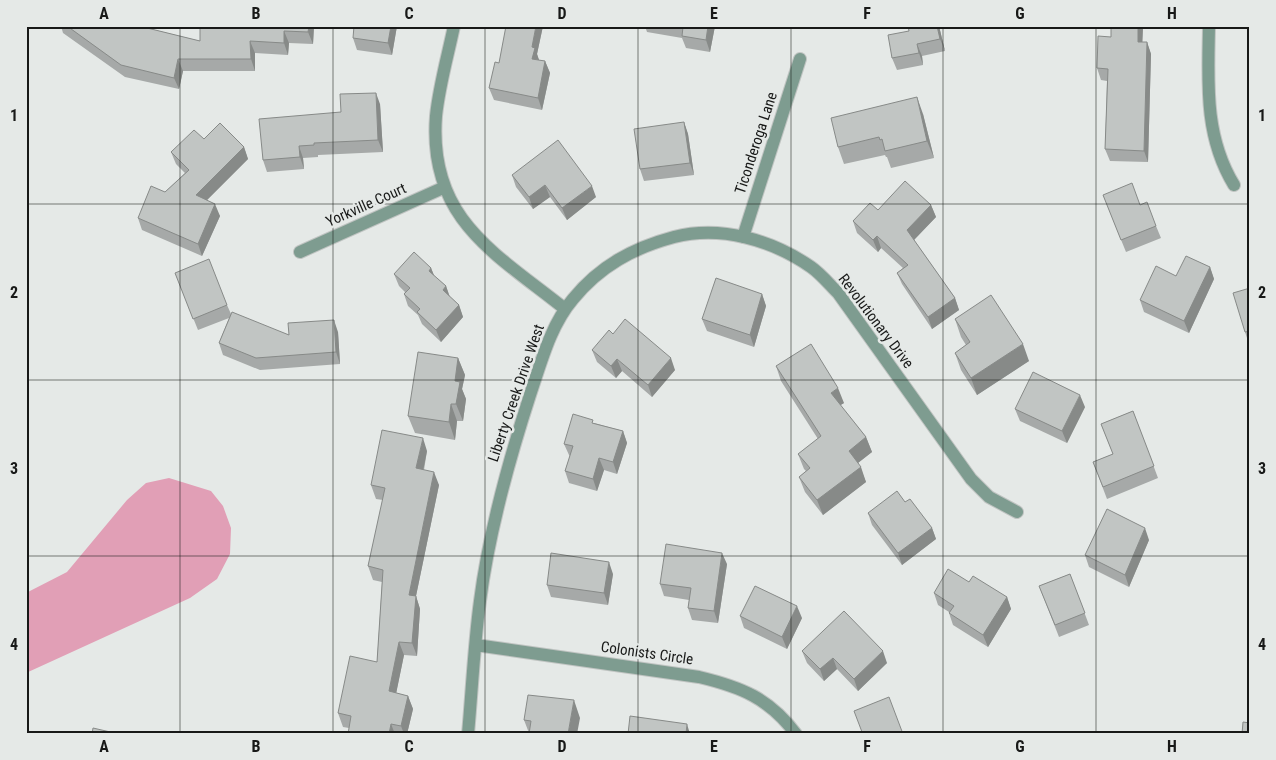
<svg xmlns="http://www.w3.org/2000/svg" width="1276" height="760" viewBox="0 0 1276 760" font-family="'Roboto Condensed',sans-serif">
<rect width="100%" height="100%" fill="#e5e9e7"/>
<path fill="#e19fb6" d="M 169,478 L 211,491 L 223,506 L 231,528 L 230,554 L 217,579 L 190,598 L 26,673 L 26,593 L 67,572 L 127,500 L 146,483 Z"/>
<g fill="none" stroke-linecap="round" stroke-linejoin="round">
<defs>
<path id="minor" d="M 454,26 C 448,55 439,86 436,116 C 428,219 495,253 565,309
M 1209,26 C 1208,82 1204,136 1234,185
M 743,237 L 800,59
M 300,252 L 445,187
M 476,645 L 699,677 C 741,687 769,698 796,734
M 468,734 C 472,690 474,645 480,601 C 489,531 508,463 530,395 C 541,363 550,326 573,299 C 600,266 633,248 674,237 C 721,225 772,240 811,267 C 821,274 829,284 838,293 L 971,479 L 989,497 L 1017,512"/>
</defs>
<use href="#minor" stroke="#c0c4c2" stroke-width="14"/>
<use href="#minor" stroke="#7e9c90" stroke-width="12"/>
</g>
<path fill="#a6a9a8" d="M 61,26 L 141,26 L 143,27 L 200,41 L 200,26 L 314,26 L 313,44 L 289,43 L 288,55 L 255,53 L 255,71 L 183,71 L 179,89 L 125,77 L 63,33 Z
M 397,26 L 392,55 L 357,50 L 353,38 Z
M 543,26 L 537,54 L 539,60 L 545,61 L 550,73 L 542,110 L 494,100 L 489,88 Z
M 645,26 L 715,26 L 710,52 L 686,48 L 682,38 L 647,32 Z
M 908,26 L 939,26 L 945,51 L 922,56 L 923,65 L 897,70 L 892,58 L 909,31 Z
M 1143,26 L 1142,42 L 1147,42 L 1151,54 L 1148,162 L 1110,161 L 1105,149 L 1107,81 L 1101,80 L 1097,68 L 1111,37 Z
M 380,104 L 383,152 L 318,155 L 318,157 L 303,158 L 304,169 L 267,172 L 263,160 L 341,112 Z
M 923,114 L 934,158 L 891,168 L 887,157 L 886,157 L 885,155 L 844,164 L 838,147 Z
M 684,122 L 688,134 L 694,175 L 644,181 L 640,169 Z
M 204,139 L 244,147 L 248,159 L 207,200 L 220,216 L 202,256 L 142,230 L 138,218 L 185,173 L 176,164 L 171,152 Z
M 512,175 L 596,197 L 567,220 L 550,197 L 533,209 L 516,187 Z
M 1103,195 L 1140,205 L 1156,226 L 1161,238 L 1126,252 Z
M 931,205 L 936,217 L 914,240 L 955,298 L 959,310 L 932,329 L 902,284 L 897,273 L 903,268 L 881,248 L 878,252 L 857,233 L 853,221 L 878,210 Z
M 1210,267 L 1214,279 L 1189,333 L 1144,312 L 1140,300 L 1176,276 Z
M 431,268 L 434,276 L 446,286 L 450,297 L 459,305 L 463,317 L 441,342 L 422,324 L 418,315 L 408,306 L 404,294 L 405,292 L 399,286 L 394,274 Z
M 175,273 L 227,305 L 231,314 L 289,335 L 338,332 L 340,364 L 260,370 L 223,355 L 219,343 L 229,318 L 198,330 Z
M 1250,288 L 1250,344 L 1249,344 L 1245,332 Z
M 762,294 L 766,306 L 754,347 L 707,331 L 702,319 Z
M 955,319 L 1029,361 L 977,395 L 961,370 L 955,353 L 966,345 L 961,337 Z
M 613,334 L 675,370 L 652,397 L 622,371 L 616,378 L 597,362 L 592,350 Z
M 458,358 L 465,375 L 462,389 L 466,399 L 463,421 L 457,421 L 455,440 L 415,433 L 408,416 Z
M 776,366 L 844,403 L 840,405 L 866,437 L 872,452 L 858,463 L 866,482 L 823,515 L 805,492 L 799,477 L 806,471 L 804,469 L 798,454 L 818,439 L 781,381 Z
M 1085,407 L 1067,443 L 1020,421 L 1015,409 Z
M 1133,411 L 1158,478 L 1107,499 L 1093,462 L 1113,454 L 1101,424 Z
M 594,423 L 623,431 L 627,443 L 617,474 L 604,470 L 597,491 L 569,483 L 565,471 L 570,456 L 569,455 L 564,444 Z
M 427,451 L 424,470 L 439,485 L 416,596 L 420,609 L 417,656 L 404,655 L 396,693 L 408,696 L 413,709 L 407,734 L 348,734 L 349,728 L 343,727 L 338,713 L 377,662 L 382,582 L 373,580 L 368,566 L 383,500 L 376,499 L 371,485 Z
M 868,513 L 932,528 L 936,539 L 902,565 L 872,525 Z
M 1149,540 L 1129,587 L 1089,567 L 1085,555 Z
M 727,564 L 718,623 L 692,620 L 688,608 L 689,600 L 664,596 L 660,584 Z
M 613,574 L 608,605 L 551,597 L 547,585 Z
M 1070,574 L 1089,625 L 1059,637 L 1039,586 Z
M 969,582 L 1007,597 L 1011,609 L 988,647 L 953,625 L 949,613 L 949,612 L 938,605 L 934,593 Z
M 740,616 L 802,618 L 787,649 L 744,628 Z
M 802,651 L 887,663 L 858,691 L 837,669 L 824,681 L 807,663 Z
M 580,718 L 529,733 L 524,720 Z"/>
<path fill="#878a88" d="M 309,26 L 314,26 L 313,44 L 308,32 Z
M 391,26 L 397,26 L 392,55 L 388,43 Z
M 536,26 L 543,26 L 537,54 L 539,60 L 532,59 L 532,47 Z
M 708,26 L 715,26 L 710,52 L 706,40 Z
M 937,26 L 939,26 L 945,51 L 940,39 Z
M 1138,26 L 1143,26 L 1142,54 L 1138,42 Z
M 284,31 L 289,43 L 288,55 L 284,43 Z
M 250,41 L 255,53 L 255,71 L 251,59 Z
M 1147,42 L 1151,54 L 1148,162 L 1144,151 Z
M 917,44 L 922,56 L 923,65 L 919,53 Z
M 178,59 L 183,71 L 179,89 L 174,78 Z
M 545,61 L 550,73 L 542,110 L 538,98 Z
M 376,93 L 380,104 L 383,152 L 378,140 Z
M 917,97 L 923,114 L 934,158 L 927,141 Z
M 684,122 L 688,134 L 694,175 L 690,163 Z
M 299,146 L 303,158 L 304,169 L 300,157 Z
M 244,147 L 248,159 L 200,207 L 196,195 Z
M 545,185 L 550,197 L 533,209 L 529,197 Z
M 592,186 L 596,197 L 567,220 L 562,208 Z
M 215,204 L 220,216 L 202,256 L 198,244 Z
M 931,205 L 936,217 L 912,242 L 907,230 Z
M 877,236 L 881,248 L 878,252 L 873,240 Z
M 1210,267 L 1214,279 L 1189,333 L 1184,321 Z
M 431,268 L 436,280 L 429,271 Z
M 446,286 L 450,298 L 443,290 Z
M 762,294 L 766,306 L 754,347 L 750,335 Z
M 955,298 L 959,310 L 932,329 L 928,317 Z
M 459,305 L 463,317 L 441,342 L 436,330 Z
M 334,320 L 338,332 L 340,364 L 336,352 Z
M 1023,344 L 1029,361 L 977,395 L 971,378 Z
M 458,358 L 465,375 L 462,389 L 466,399 L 463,421 L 456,404 L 455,381 Z
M 671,358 L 675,370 L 652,397 L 648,385 Z
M 617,359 L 622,371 L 616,378 L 611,366 Z
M 838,388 L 844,403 L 836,408 L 831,393 Z
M 1080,395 L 1085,407 L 1067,443 L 1062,431 Z
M 451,404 L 457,421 L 455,440 L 449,422 Z
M 623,431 L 627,443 L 617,474 L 613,462 Z
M 866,437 L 872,452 L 854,466 L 849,451 Z
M 423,438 L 427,451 L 421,481 L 416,468 Z
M 599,458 L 604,470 L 597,491 L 593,479 Z
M 861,467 L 866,482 L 823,515 L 817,500 Z
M 434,472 L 439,485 L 416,596 L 420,609 L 417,656 L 412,643 L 409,595 Z
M 932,528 L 936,539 L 902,565 L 898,553 Z
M 1145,528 L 1149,540 L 1129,587 L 1125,575 Z
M 722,553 L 727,564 L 718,623 L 714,611 Z
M 609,562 L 613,574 L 608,605 L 604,593 Z
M 1007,597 L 1011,609 L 988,647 L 983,635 Z
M 797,606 L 802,618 L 787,649 L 782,637 Z
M 399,642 L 404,655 L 394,704 L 389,691 Z
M 883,651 L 887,663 L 858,691 L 854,679 Z
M 833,658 L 837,669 L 824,681 L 820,669 Z
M 408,696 L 413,709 L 407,734 L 404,734 L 401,726 Z
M 574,700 L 580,718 L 577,734 L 568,734 Z
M 391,724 L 395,734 L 389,734 Z
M 687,724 L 690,734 L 686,734 Z"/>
<path fill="#c1c5c3" stroke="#878a88" d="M 67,26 L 141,26 L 143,27 L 200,41 L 200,26 L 309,26 L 308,32 L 284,31 L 284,43 L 250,41 L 251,59 L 178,59 L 174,78 L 121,65 Z
M 354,26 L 391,26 L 388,43 L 353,38 Z
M 506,26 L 536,26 L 532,47 L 535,48 L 532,59 L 545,61 L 538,98 L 489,88 L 495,62 L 499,63 Z
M 679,26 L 708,26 L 706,40 L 682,36 L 683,27 Z
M 908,26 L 937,26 L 940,39 L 917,44 L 919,53 L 892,58 L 888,35 L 909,31 Z
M 1111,26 L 1138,26 L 1138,42 L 1147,42 L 1144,151 L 1105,149 L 1108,69 L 1097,68 L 1098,36 L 1111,37 Z
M 376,93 L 378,140 L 314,143 L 314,145 L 299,146 L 300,157 L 263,160 L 259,119 L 341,112 L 340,94 Z
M 917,97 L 927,141 L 885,151 L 882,139 L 880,140 L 879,137 L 838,147 L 831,118 Z
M 684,122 L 690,163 L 640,169 L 634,129 Z
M 220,123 L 244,147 L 196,195 L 215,204 L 198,244 L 138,218 L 151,186 L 165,192 L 189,170 L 171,152 L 194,130 L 204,139 Z
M 558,140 L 592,186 L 562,208 L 545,185 L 529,197 L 512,175 Z
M 905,181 L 931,205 L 907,230 L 955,298 L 928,317 L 897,273 L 908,265 L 877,236 L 873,240 L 853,221 L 870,203 L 878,210 Z
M 1132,183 L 1140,205 L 1147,202 L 1156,226 L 1121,240 L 1103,195 Z
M 414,252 L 431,268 L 429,271 L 446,286 L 443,290 L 459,305 L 436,330 L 417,312 L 420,309 L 404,294 L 410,288 L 394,274 Z
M 1186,256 L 1210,267 L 1184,321 L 1140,300 L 1156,266 L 1176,276 Z
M 209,259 L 227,305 L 193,319 L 175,273 Z
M 716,278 L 762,294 L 750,335 L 702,319 Z
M 1250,288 L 1250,331 L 1245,332 L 1233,293 Z
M 991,295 L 1023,344 L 971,378 L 955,353 L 970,342 L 955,319 Z
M 232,312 L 289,335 L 288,323 L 334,320 L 336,352 L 256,358 L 219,343 Z
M 625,319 L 671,358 L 648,385 L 617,359 L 611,366 L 592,350 L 609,330 L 613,334 Z
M 811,344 L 838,388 L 831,393 L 866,437 L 849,451 L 861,467 L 817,500 L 799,477 L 810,468 L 798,454 L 821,436 L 776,366 Z
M 418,352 L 458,358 L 455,381 L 460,382 L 456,404 L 451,404 L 449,422 L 408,416 Z
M 1033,372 L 1080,395 L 1062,431 L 1015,409 Z
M 1133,411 L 1154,466 L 1103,487 L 1093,462 L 1113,454 L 1101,424 Z
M 573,414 L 593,420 L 592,423 L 623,431 L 613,462 L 599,458 L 593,479 L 565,471 L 573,446 L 564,444 Z
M 382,430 L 423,438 L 416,468 L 434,472 L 409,595 L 416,596 L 412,643 L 399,642 L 389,691 L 408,696 L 401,726 L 391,724 L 389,734 L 348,734 L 351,716 L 338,713 L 350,656 L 377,662 L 383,570 L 368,566 L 385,488 L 371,485 Z
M 897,491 L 905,502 L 910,499 L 932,528 L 898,553 L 868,513 Z
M 1107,509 L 1145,528 L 1125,575 L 1085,555 Z
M 666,544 L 722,553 L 714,611 L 688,608 L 691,588 L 660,584 Z
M 551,553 L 609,562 L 604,593 L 547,585 Z
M 948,569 L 969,582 L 973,576 L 1007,597 L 983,635 L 949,613 L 954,606 L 934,593 Z
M 1070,574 L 1085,613 L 1055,625 L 1039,586 Z
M 755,586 L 797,606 L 782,637 L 740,616 Z
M 844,611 L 883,651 L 854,679 L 833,658 L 820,669 L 802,651 Z
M 528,695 L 574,700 L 568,734 L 529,734 L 531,721 L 524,720 Z
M 889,697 L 903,734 L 860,734 L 860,733 L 862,732 L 854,711 Z
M 630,716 L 687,724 L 686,734 L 628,734 Z
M 1243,722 L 1250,723 L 1250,734 L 1242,734 Z
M 93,728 L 119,734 L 92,734 Z"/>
<path fill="none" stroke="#181918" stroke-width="1" stroke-opacity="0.55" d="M 180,26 L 180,734M 333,26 L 333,734M 485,26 L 485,734M 638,26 L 638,734M 791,26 L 791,734M 943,26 L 943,734M 1096,26 L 1096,734M 26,204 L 1250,204M 26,380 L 1250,380M 26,556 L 1250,556"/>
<g text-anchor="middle" stroke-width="5" stroke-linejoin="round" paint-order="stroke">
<g font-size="15" fill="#181918" stroke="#e5e9e7">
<text transform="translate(756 143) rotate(-72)" y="5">Ticonderoga Lane</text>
<text transform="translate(366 205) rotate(-24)" y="5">Yorkville Court</text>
<text transform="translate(876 321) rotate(53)" y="5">Revolutionary Drive</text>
<text transform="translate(516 393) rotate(-71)" y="5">Liberty Creek Drive West</text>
<text transform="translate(647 653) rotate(8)" y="5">Colonists Circle</text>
</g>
</g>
<rect width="1276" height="760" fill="none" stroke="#e5e9e7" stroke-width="55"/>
<rect x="28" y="28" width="1220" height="704" fill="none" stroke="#181918" stroke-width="2"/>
<g font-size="16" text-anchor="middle" font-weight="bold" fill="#181918">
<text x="104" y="19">A</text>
<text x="256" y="19">B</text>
<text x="409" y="19">C</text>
<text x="562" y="19">D</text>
<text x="714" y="19">E</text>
<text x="867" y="19">F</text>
<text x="1020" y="19">G</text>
<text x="1172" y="19">H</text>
<text x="14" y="121">1</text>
<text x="1262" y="121">1</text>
<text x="14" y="298">2</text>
<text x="1262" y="298">2</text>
<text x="14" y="474">3</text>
<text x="1262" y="474">3</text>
<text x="14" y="650">4</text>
<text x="1262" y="650">4</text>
<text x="104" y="752">A</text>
<text x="256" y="752">B</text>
<text x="409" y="752">C</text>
<text x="562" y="752">D</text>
<text x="714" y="752">E</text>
<text x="867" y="752">F</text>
<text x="1020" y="752">G</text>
<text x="1172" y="752">H</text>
</g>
</svg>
